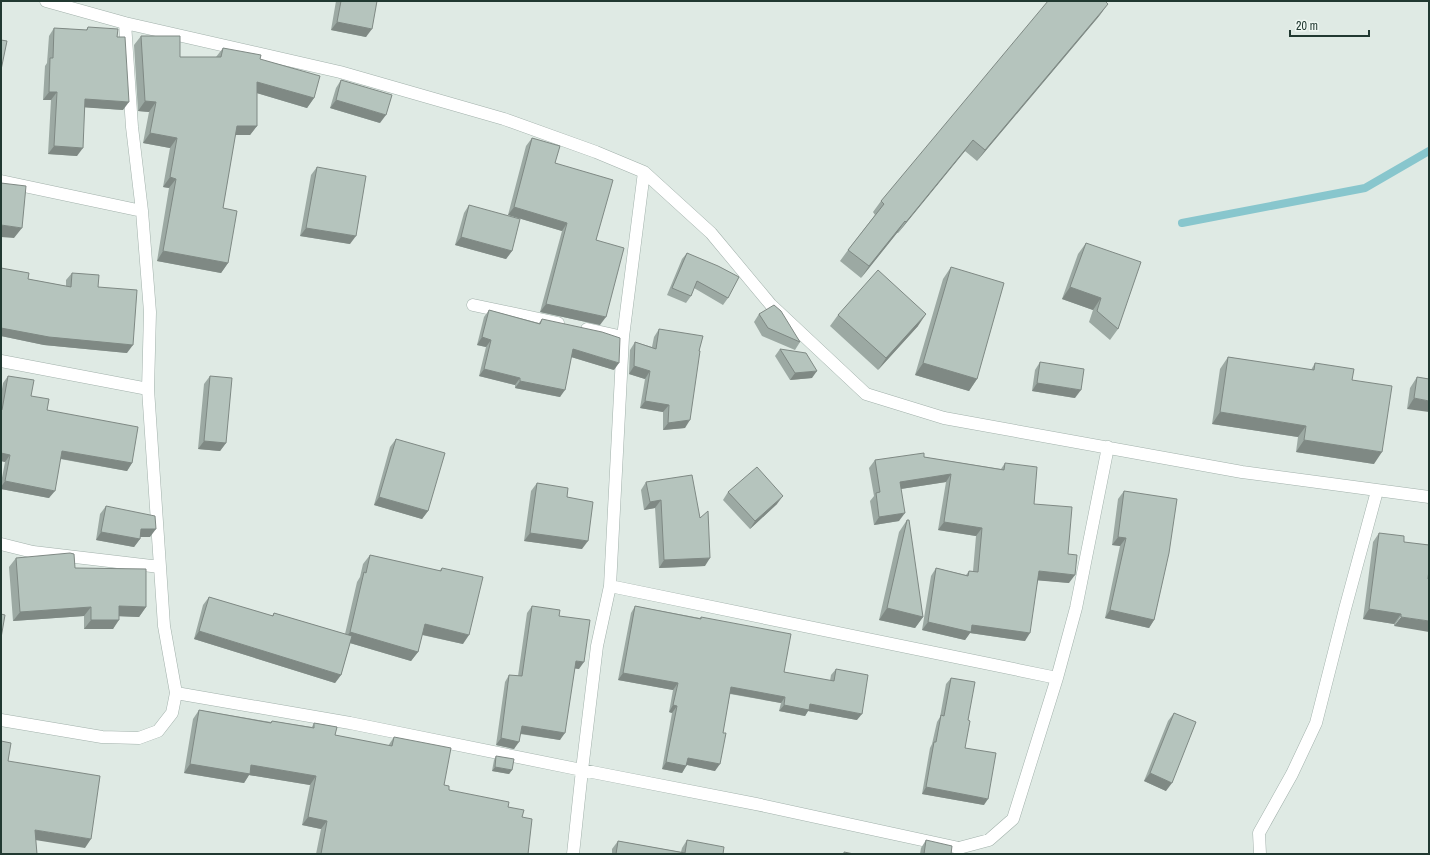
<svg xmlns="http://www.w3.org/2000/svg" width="1430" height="855" viewBox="0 0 1430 855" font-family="'Archivo Narrow',sans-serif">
<rect width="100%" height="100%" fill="#dfeae4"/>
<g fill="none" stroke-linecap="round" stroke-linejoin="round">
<path stroke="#88c6cd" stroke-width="8" d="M 1182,223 L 1365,188 L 1429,151"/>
<defs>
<path id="minor" d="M 46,1 L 125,23 L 340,72 L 504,119 L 596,152 L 644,172 L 711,233 L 771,305 L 866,394 L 944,418 L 1242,472 L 1429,497
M 1,181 L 142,211
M 473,305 L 558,323
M 587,329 L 623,337
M 1,361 L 148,389
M 1,544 L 33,552 L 160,567
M 610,586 L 1057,678
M 176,693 L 350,723 L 582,770 L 756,804 L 959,848 L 989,840 L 1013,819 L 1057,678 L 1076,608 L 1108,447
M 1,720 L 102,737 L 139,738 L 158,731 L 172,713 L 176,693 L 164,626 L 148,389 L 150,312 L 142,211 L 132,127 L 125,23
M 573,854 L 582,770 L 597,646 L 610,586 L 623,337 L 644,172
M 1260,854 L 1259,833 L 1292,774 L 1316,723 L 1345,609 L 1377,491"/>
</defs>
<use href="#minor" stroke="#a2b1ab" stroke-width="13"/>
<use href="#minor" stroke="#fff" stroke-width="12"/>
</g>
<path fill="#9ca9a3" d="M 336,1 L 377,1 L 366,37 L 331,30 Z
M 1100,15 L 977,161 L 965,151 L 898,233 L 897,233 L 861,278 L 840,261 L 848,250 L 875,215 L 873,212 L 881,201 Z
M 88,27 L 117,37 L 123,110 L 85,107 L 77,156 L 48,154 L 51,100 L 43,100 L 45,66 L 47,63 L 49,36 L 54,28 L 86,30 Z
M 141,36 L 180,57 L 216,57 L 223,48 L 260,59 L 314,98 L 307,108 L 257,93 L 257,126 L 250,135 L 235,135 L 223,208 L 228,263 L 221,273 L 157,261 L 169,188 L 163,187 L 170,148 L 143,143 L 149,112 L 138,111 L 134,45 Z
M 341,80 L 380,123 L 330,108 L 336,88 Z
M 532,138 L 555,163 L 596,240 L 600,325 L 540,312 L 562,231 L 508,215 L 526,146 Z
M 317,167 L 350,244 L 300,236 L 311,175 Z
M 469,205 L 512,251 L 506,259 L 455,245 L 464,213 Z
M 1086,243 L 1118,329 L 1110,340 L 1089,322 L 1093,310 L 1062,299 L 1078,254 Z
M 687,253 L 728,298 L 723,305 L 694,288 L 691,296 L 686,303 L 667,295 L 682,259 Z
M 951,267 L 977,379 L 969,391 L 915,375 L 943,279 Z
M 1,268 L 28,279 L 66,286 L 66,280 L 72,273 L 98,287 L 127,353 L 44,345 L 1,336 Z
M 489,310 L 539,323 L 542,319 L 614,370 L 571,357 L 560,397 L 515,388 L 515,385 L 479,376 L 486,347 L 477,345 L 484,317 Z
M 759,314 L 800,342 L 795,350 L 762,336 L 754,322 Z
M 838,315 L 918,326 L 878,370 L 830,326 Z
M 659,329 L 699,351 L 685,428 L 663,430 L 663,412 L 640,408 L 645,379 L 629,374 L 630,350 L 635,342 L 652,347 L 654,337 Z
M 780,349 L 812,378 L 790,380 L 775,356 Z
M 1228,357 L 1311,370 L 1315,363 L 1352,380 L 1374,464 L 1296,452 L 1298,437 L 1212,424 L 1220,369 Z
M 1040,362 L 1075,398 L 1032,391 L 1035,370 Z
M 8,376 L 47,410 L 132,463 L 127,471 L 60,459 L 49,498 L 1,489 L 1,483 L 5,462 L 1,461 L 1,395 L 3,383 Z
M 210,376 L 226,443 L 220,451 L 198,449 L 204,384 Z
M 1417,377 L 1429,379 L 1407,409 L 1410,388 Z
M 396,439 L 428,511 L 422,519 L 374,505 L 390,447 Z
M 924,457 L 1001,469 L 1005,463 L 1034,504 L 1068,554 L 1069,583 L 1038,580 L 1025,641 L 970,633 L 965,640 L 922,630 L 931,576 L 936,568 L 966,575 L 969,571 L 973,571 L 976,536 L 938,530 L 946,482 L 901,489 L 899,521 L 874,525 L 870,501 L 874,496 L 869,468 L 875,460 Z
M 646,482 L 700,518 L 705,566 L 659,568 L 655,508 L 644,510 L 641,490 Z
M 537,483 L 567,497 L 582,549 L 524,541 L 531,491 Z
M 1124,491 L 1154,620 L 1149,628 L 1105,618 L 1120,546 L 1112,545 L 1118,499 Z
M 728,492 L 777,504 L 750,529 L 723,500 Z
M 106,506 L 150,537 L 140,537 L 140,539 L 134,547 L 96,540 L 100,514 Z
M 907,520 L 923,617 L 915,628 L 879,620 L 899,532 Z
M 1379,533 L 1404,542 L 1428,579 L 1394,626 L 1394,624 L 1363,619 L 1373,542 Z
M 370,555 L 439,571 L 442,568 L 463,644 L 422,635 L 418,652 L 411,661 L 350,643 L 341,675 L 335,683 L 194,639 L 203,605 L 209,597 L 272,616 L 274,613 L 345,634 L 357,582 L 360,577 L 363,564 Z
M 16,558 L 75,568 L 146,607 L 139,617 L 119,616 L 113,629 L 84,629 L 84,616 L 13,621 L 9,567 Z
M 532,606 L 559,616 L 579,669 L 575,668 L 560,740 L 520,734 L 514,749 L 496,745 L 505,682 L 509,675 L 518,676 L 527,613 Z
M 635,606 L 700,618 L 701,617 L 784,672 L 830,681 L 831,675 L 836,669 L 857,720 L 808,711 L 805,716 L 779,711 L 781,703 L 730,694 L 715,771 L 687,765 L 682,773 L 662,769 L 672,713 L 669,712 L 673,690 L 618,680 L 631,613 Z
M 951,678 L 968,720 L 965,748 L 984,805 L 922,794 L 930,748 L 932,744 L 937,722 L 940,717 L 946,684 Z
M 199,710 L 271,722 L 272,721 L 312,727 L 314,723 L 335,735 L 388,746 L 394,737 L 444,785 L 449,790 L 508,807 L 522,817 L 528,854 L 316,854 L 321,829 L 302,825 L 310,785 L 249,775 L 244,783 L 184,773 L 193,719 Z
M 1174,713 L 1166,791 L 1144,781 L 1168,721 Z
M 496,756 L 512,770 L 509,774 L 492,771 L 494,760 Z
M 687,840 L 723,854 L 612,854 L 612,849 L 618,841 L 681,852 L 682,848 Z
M 926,840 L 951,854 L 920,854 L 921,848 Z"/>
<path fill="#7f8984" d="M 1108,4 L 1100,15 L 977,161 L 985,150 Z
M 337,22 L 372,29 L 366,37 L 331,30 Z
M 257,82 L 314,98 L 307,108 L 250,91 Z
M 49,92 L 57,92 L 51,100 L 43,100 Z
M 85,99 L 129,102 L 123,110 L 79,107 Z
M 336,100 L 386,115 L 380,123 L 330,108 Z
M 145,101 L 156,102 L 149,112 L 138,111 Z
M 237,126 L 257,126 L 250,135 L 231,135 Z
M 150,133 L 177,138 L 170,148 L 143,143 Z
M 973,140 L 965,151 L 898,233 L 906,222 Z
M 54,146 L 83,148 L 77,156 L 48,154 Z
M 170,177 L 176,179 L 169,188 L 163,187 Z
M 514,207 L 567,223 L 562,231 L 508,215 Z
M 905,221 L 897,233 L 861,278 L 869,266 Z
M 1,225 L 22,228 L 14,238 L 1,237 Z
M 306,228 L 356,236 L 350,244 L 300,236 Z
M 461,237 L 512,251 L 506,259 L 455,245 Z
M 163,251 L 228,263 L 221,273 L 157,261 Z
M 1070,287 L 1101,298 L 1093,310 L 1062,299 Z
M 546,304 L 606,317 L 600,325 L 540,312 Z
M 926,314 L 918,326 L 878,370 L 886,358 Z
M 1,328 L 133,345 L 127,353 L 44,345 L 1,336 Z
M 482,337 L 491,340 L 486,347 L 477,345 Z
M 573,349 L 619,363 L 614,370 L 568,356 Z
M 923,363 L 977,379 L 969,391 L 915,375 Z
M 634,366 L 650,371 L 645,379 L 629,374 Z
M 484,369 L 520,378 L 515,385 L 479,376 Z
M 817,371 L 812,378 L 790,380 L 795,373 Z
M 520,381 L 565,390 L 560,397 L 515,388 Z
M 1037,383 L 1081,390 L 1075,398 L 1032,391 Z
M 1414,398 L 1429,401 L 1429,412 L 1407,409 Z
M 645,401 L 669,405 L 663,412 L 640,408 Z
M 1220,412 L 1306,426 L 1298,437 L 1212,424 Z
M 690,420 L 685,428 L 663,430 L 668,423 Z
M 1304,440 L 1382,452 L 1374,464 L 1296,452 Z
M 204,441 L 226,443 L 220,451 L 198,449 Z
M 62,451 L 132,463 L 127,471 L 57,458 Z
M 1,453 L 10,455 L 5,462 L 1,461 Z
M 951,474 L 946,482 L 894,490 L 900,482 Z
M 5,481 L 55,491 L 49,498 L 1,489 L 1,487 Z
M 783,496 L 777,504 L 750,529 L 755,521 Z
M 379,497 L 428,511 L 422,519 L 374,505 Z
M 661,500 L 655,508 L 644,510 L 650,502 Z
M 905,513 L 899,521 L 874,525 L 879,517 Z
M 944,522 L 982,528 L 976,536 L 938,530 Z
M 141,529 L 156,529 L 150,537 L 136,537 Z
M 101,532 L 140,539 L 134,547 L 96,540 Z
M 530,533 L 588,541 L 582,549 L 524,541 Z
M 1118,537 L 1126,538 L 1120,546 L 1112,545 Z
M 710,558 L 705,566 L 659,568 L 664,560 Z
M 1039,571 L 1075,575 L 1069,583 L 1033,580 Z
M 119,606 L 146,607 L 139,617 L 113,616 Z
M 91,607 L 84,616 L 13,621 L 20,612 Z
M 887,608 L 923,617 L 915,628 L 879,620 Z
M 1369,609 L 1401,614 L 1394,624 L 1363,619 Z
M 1110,610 L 1154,620 L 1149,628 L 1105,618 Z
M 1401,617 L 1429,621 L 1429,632 L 1394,626 Z
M 91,620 L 119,620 L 113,629 L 84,629 Z
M 928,622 L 972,625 L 1030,633 L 1025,641 L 970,633 L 965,640 L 922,630 Z
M 425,624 L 469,635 L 463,644 L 419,634 Z
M 199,631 L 341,675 L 335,683 L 194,639 Z
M 350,632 L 418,652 L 411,661 L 343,641 Z
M 576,661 L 584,662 L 579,669 L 571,668 Z
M 623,673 L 678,683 L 673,690 L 618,680 Z
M 731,687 L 785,697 L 781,703 L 727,693 Z
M 810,704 L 862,714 L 857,720 L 808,711 L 805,716 L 779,711 L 784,705 Z
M 673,705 L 677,706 L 672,713 L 669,712 Z
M 522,726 L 565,733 L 560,740 L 517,733 Z
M 501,738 L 519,742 L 514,749 L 496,745 Z
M 688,758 L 720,764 L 715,771 L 683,764 Z
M 666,762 L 686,766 L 682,773 L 662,769 Z
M 190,764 L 251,765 L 316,776 L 310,785 L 249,775 L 244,783 L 184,773 Z
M 495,767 L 512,770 L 509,774 L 492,771 Z
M 1150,773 L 1172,783 L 1166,791 L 1144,781 Z
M 926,787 L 988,799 L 984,805 L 922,794 Z
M 308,817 L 327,821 L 321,829 L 302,825 Z
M 35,830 L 91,839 L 85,848 L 29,839 Z"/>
<path fill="#b5c4bd" stroke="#7f8984" d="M 341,1 L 377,1 L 372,29 L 337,22 Z
M 1048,1 L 1105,1 L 1108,4 L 985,150 L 973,140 L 906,222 L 905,221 L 869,266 L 848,250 L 884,204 L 881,201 Z
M 88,27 L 118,29 L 117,37 L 125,37 L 129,102 L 85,99 L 83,148 L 54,146 L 57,92 L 49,92 L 50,58 L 53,58 L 54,28 L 87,30 Z
M 141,36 L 180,36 L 180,57 L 221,57 L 223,48 L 261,55 L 260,59 L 320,76 L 314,98 L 257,82 L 257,126 L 237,126 L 223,208 L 237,211 L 228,263 L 163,251 L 176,179 L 170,177 L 177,138 L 150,133 L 156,102 L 145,101 Z
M 1,40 L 7,41 L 1,70 Z
M 341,80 L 392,95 L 386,115 L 336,100 Z
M 532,138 L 560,146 L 555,163 L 613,180 L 596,240 L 624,248 L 606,317 L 546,304 L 567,223 L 514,207 Z
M 317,167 L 366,176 L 356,236 L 306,228 Z
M 1,183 L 26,186 L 22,228 L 1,225 Z
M 469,205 L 520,219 L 512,251 L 461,237 Z
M 1086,243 L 1141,262 L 1118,329 L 1097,311 L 1101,298 L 1070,287 Z
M 687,253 L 718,266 L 739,277 L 728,298 L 697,281 L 691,296 L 672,288 Z
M 951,267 L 1004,283 L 977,379 L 923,363 Z
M 1,268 L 29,273 L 28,279 L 71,287 L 72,273 L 99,275 L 98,287 L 137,290 L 133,345 L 49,337 L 1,328 Z
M 878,270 L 926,314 L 886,358 L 838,315 Z
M 774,305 L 781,311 L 800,342 L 768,328 L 759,314 Z
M 489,310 L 540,324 L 542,319 L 602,332 L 620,338 L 619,363 L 573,349 L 565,390 L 520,381 L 520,378 L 484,369 L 491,340 L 482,337 Z
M 659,329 L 703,336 L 699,351 L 700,351 L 690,420 L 668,423 L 669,405 L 645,401 L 650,371 L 634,366 L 635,342 L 656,349 Z
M 780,349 L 806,353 L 817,371 L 795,373 Z
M 1228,357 L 1314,370 L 1315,363 L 1354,369 L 1352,380 L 1392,386 L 1382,452 L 1304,440 L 1306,426 L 1220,412 Z
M 1040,362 L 1084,369 L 1081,390 L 1037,383 Z
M 8,376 L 34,380 L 31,396 L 49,399 L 47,410 L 138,427 L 132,463 L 62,451 L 55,491 L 5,481 L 10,455 L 1,453 L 1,410 L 2,410 Z
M 210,376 L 232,378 L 226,443 L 204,441 Z
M 1417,377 L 1429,379 L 1429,401 L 1414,398 Z
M 396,439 L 445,453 L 428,511 L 379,497 Z
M 924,453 L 924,457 L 1004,470 L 1005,463 L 1037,467 L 1034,504 L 1072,507 L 1068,554 L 1077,555 L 1075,575 L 1039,571 L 1030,633 L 972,625 L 971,632 L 928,622 L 936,568 L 968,576 L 969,571 L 978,572 L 982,528 L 944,522 L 951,474 L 900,482 L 905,513 L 879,517 L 876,493 L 880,492 L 875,460 Z
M 757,467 L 783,496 L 755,521 L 728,492 Z
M 692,475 L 700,518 L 708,511 L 710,558 L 664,560 L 661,500 L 650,502 L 646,482 Z
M 537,483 L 568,488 L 567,497 L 593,502 L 588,541 L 530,533 Z
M 1124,491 L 1177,499 L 1169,553 L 1154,620 L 1110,610 L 1126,538 L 1118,537 Z
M 106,506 L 155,516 L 156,529 L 141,529 L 140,539 L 101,532 Z
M 907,520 L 909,520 L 923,617 L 887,608 Z
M 1379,533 L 1404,536 L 1404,542 L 1429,545 L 1429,569 L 1428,579 L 1429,579 L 1429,621 L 1401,617 L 1401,614 L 1369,609 Z
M 70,553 L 74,554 L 75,568 L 146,569 L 146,607 L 119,606 L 119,620 L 91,620 L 91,607 L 20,612 L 16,558 Z
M 370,555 L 441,571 L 442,568 L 483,577 L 469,635 L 425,624 L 418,652 L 350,632 L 364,572 L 366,573 Z
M 209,597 L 273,616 L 274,613 L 352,636 L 341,675 L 199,631 Z
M 532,606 L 560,610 L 559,616 L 590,620 L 584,662 L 576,661 L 565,733 L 522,726 L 519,742 L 501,738 L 509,675 L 522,676 Z
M 635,606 L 701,619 L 701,617 L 791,634 L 784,672 L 834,681 L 836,669 L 868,675 L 862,714 L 810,704 L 809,710 L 784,705 L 785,697 L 731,687 L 723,733 L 726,733 L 720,764 L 688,758 L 686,766 L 666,762 L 677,706 L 673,705 L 678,683 L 623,673 Z
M 1,614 L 5,615 L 1,638 Z
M 951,678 L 975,682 L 968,720 L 970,721 L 965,748 L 996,753 L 988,799 L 926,787 L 934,742 L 936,742 L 941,715 L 944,716 Z
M 199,710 L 271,723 L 272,721 L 314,728 L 314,723 L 337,727 L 335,735 L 392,746 L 394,737 L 451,748 L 444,785 L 449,786 L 449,790 L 509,802 L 508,807 L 524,810 L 522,817 L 532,819 L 528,854 L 321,854 L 327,821 L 308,817 L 316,776 L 251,765 L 250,774 L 190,764 Z
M 1174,713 L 1196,722 L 1172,783 L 1150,773 Z
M 1,741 L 11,743 L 8,761 L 100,776 L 91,839 L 35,830 L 37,854 L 1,854 Z
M 496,756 L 514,759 L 512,770 L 495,767 Z
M 687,840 L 724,847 L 723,854 L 616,854 L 618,841 L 685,853 Z
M 926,840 L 952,846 L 951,854 L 924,854 Z
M 844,852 L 854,854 L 844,854 Z"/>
<rect width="1430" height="855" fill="none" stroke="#213931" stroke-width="4"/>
<path d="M1290 30v6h79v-6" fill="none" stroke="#213931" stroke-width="2"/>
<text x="1296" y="30" font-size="12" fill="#213931" stroke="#eff7f2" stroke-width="3" paint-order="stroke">20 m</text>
</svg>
